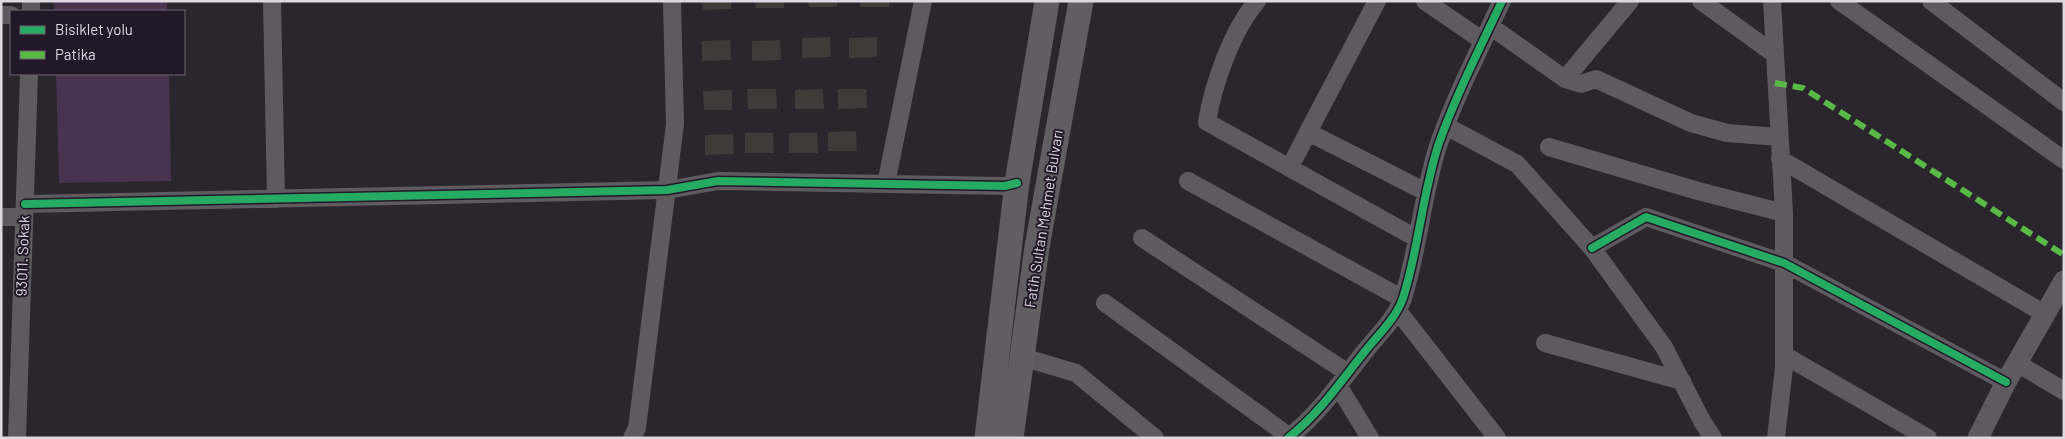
<svg xmlns="http://www.w3.org/2000/svg" width="2065" height="439" viewBox="0 0 2065 439" font-family="Barlow,sans-serif">
<rect width="100%" height="100%" fill="#2b252e"/>
<path fill="#483451" d="M 54,1 L 167,1 L 167,11 L 54,11 Z
M 56,74 L 169,74 L 171,181 L 59,183 Z"/>
<path fill="#3d3c39" d="M 702,1 L 731,1 L 731,9 L 703,10 Z
M 755,1 L 784,1 L 784,8 L 756,8 Z
M 808,1 L 837,1 L 837,7 L 809,7 Z
M 860,1 L 889,1 L 889,7 L 860,7 Z
M 830,37 L 831,57 L 802,58 L 802,38 Z
M 877,37 L 877,57 L 849,58 L 849,38 Z
M 730,40 L 731,60 L 702,61 L 702,41 Z
M 780,40 L 781,60 L 752,61 L 752,41 Z
M 747,89 L 776,89 L 777,109 L 748,109 Z
M 823,89 L 824,109 L 795,109 L 795,90 Z
M 838,89 L 866,89 L 867,108 L 838,109 Z
M 732,90 L 732,110 L 704,110 L 703,91 Z
M 856,131 L 857,151 L 828,151 L 828,132 Z
M 745,133 L 773,133 L 774,153 L 745,153 Z
M 789,133 L 817,133 L 818,153 L 789,153 Z
M 733,134 L 734,154 L 705,155 L 705,135 Z"/>
<g fill="none" stroke-linecap="round" stroke-linejoin="round">
<path stroke="#5d5b5f" stroke-width="18" d="M 272,1 L 276,199
M 1257,1 C 1232,30 1213,85 1207,122 L 1416,238
M 1425,1 L 1483,41
M 1701,1 L 1773,53
M 1772,1 L 1784,213 L 1784,367 L 1776,438
M 1839,1 L 2064,160
M 1931,1 L 2064,102
M 31,11 L 31,1
M 1,15 L 11,15
M 1490,26 L 1565,79 L 1581,84 L 1596,79 L 1691,123 L 1727,133 L 1779,137
M 1565,79 L 1630,1
M 1446,126 L 1517,164 L 1592,248 L 1664,347 L 1702,421 L 1713,438
M 1308,132 L 1377,1
M 1549,147 L 1698,191 L 1784,213
M 1780,159 L 2045,314
M 1290,167 L 1308,132 L 1426,192
M 1188,181 L 1403,299
M 886,184 L 923,1
M 25,204 L 667,190 L 718,181 L 1005,186 L 1017,183
M 1,217 L 24,217
M 1142,238 L 1348,373
M 1592,248 L 1646,217 L 1784,263 L 2006,382
M 1105,303 L 1290,437
M 1398,311 L 1497,438
M 1545,343 L 1682,381
M 1784,355 L 1928,438
M 1022,357 L 1076,373 L 1155,438
M 2017,363 L 2064,391
M 1339,387 L 1370,438
M 17,438 L 29,74
M 632,438 L 637,428 L 675,124 L 672,1
M 1288,438 C 1320,413 1341,381 1366,350 C 1379,334 1396,318 1403,298 C 1419,248 1422,194 1439,143 C 1456,95 1480,48 1502,1"/>
<path stroke="#5d5b5f" stroke-width="21" d="M 1978,438 L 2006,382 L 2064,281"/>
<path stroke="#615e63" stroke-width="25" d="M 987,438 L 1017,183 L 1047,1
M 1011,438 L 1037,247 L 1081,1"/>
<path stroke="#58b947" stroke-width="6" stroke-dasharray="12 6" stroke-linecap="butt" d="M 1775,83 L 1803,88 L 2064,255"/>
<defs>
<path id="cycleway" d="M 25,204 L 667,190 L 718,181 L 1005,186 L 1017,183
M 1592,248 L 1646,217 L 1784,263 L 2006,382
M 1288,438 C 1320,413 1341,381 1366,350 C 1379,334 1396,318 1403,298 C 1419,248 1422,194 1439,143 C 1456,95 1480,48 1502,1"/>
</defs>
<use href="#cycleway" stroke="#221828" stroke-width="11"/>
<use href="#cycleway" stroke="#26ab63" stroke-width="8"/>
</g>
<g text-anchor="middle" stroke-width="4" stroke-linejoin="round" paint-order="stroke">
<g font-size="15" fill="#dfd8e3" stroke="#221828">
<text transform="translate(1044 219) rotate(-81)" y="5">Fatih Sultan Mehmet Bulvarı</text>
<text transform="translate(23 256) rotate(-88)" y="5">93011. Sokak</text>
</g>
</g>
<rect width="2065" height="439" fill="none" stroke="#dfd8e3" stroke-width="5"/>
<rect x="10" y="10" width="175" height="65" fill="#221828" stroke="#6e6573"/>
<rect x="20" y="26" width="25" height="8" fill="#26ab63" stroke="#6e6573"/>
<text x="55" y="35" font-size="15" fill="#dfd8e3">Bisiklet yolu</text>
<rect x="20" y="51" width="25" height="8" fill="#58b947" stroke="#6e6573"/>
<text x="55" y="60" font-size="15" fill="#dfd8e3">Patika</text>
</svg>
